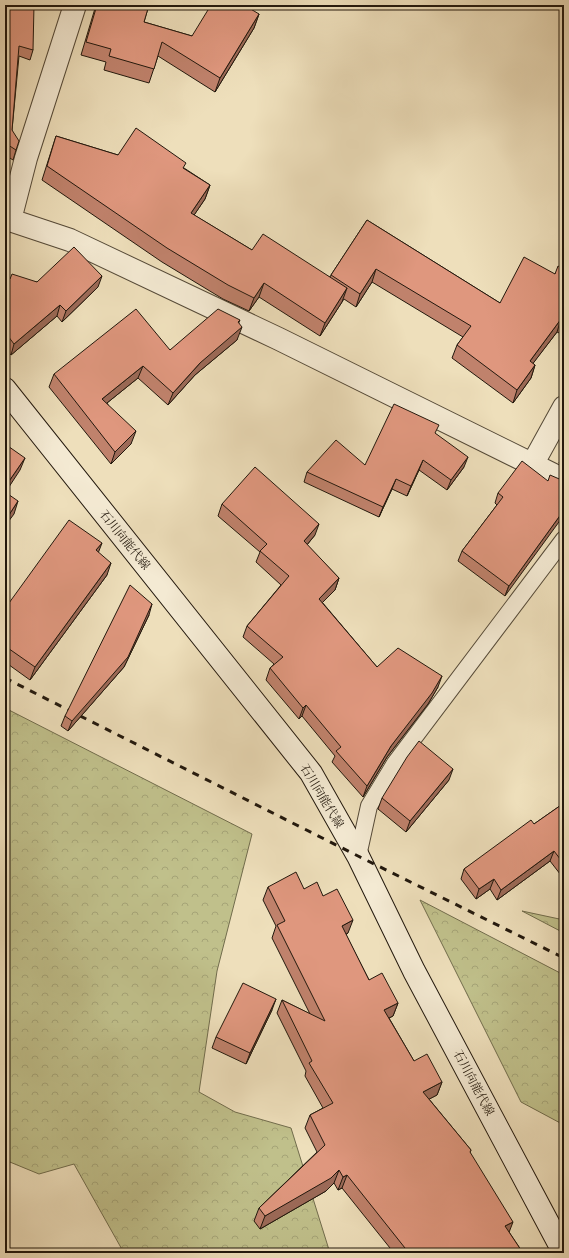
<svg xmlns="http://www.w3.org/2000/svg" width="569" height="1258" viewBox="0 0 569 1258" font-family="Vollkorn,'Noto Serif JP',serif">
<defs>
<pattern id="forest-crowns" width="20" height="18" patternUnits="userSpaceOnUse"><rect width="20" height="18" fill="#c0c08b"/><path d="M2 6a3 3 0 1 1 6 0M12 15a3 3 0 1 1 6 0" fill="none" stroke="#a5a477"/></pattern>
</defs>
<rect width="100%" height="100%" fill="#eedfbb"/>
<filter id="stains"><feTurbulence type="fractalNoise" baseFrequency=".005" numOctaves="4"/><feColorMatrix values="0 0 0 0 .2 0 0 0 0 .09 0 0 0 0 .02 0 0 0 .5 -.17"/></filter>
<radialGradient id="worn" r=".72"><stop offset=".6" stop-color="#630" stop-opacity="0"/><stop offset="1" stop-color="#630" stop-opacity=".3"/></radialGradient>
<path fill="url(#forest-crowns)" stroke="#716c4c" d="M 5,708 L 252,834 L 217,971 L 199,1092 L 235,1112 L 291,1128 L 330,1253 L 124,1253 L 74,1164 L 39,1174 L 5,1160 Z
M 420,900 L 564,975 L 564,1125 L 521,1102 Z
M 522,911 L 564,920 L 564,933 Z"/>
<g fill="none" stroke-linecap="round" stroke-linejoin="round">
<defs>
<path id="lane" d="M 358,856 L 369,806 L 395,763 L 564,539"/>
<path id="street" d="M 5,219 L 10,220 L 70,240 L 279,339 L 564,480
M 10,220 L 26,158 L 75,5
M 532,465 L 564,407"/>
<path id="secondary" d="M 5,389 L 311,773 L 358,856 L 414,971 L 564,1253"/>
</defs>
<use href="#lane" stroke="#554a38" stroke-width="18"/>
<use href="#street" stroke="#554a38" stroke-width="24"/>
<use href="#secondary" stroke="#22180d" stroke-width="24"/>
<use href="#lane" stroke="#f4ead3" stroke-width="16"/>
<use href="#street" stroke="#f4ead3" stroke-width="22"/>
<use href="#secondary" stroke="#f4ead3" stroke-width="22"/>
<path stroke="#22180d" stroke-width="3" stroke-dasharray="7 7" stroke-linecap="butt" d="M 5,678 L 358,856 L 564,958"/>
</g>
<path fill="#c0826c" stroke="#22180d" d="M 5,5 L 33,50 L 30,60 L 19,56 L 12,130 L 16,150 L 13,160 L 5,155 Z
M 96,5 L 149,5 L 144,22 L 192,36 L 259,14 L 254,28 L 215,92 L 158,56 L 149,83 L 104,70 L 106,62 L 81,55 Z
M 56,136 L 118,155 L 184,168 L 210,185 L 205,199 L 194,215 L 252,250 L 330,277 L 331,275 L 367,220 L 500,303 L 564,269 L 564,335 L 557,332 L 533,363 L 535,365 L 531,378 L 513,403 L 452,358 L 457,345 L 463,337 L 372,282 L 356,307 L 344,299 L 342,302 L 320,336 L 259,297 L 249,311 L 223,299 L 162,262 L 42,180 Z
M 5,278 L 37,282 L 98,287 L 62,322 L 57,316 L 11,355 L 5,348 Z
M 239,323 L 237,340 L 195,375 L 168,405 L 138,378 L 107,403 L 131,444 L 111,464 L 49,387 L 54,374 L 170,350 Z
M 436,434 L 464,467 L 447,490 L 419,470 L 407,496 L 392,489 L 379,517 L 304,482 L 307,472 L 365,465 Z
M 564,450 L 564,466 L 559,463 Z
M 548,481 L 505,596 L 458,561 L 462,551 L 497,505 L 495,503 L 498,493 Z
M 222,504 L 315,535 L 307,545 L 339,578 L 335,590 L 322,602 L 377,667 L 438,687 L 428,704 L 387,757 L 363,797 L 332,762 L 335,756 L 302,716 L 299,719 L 266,680 L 270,668 L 274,664 L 243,637 L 247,626 L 281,585 L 256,562 L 260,552 L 218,516 Z
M 98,552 L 107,575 L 30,680 L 5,662 L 5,600 L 9,603 Z
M 149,615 L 124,667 L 68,731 L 61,726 L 65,716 Z
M 449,780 L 406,832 L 378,809 L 382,798 Z
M 564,803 L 564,879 L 550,861 L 497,900 L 490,889 L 476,899 L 461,879 L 464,869 L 534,824 Z
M 268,887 L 304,889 L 323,896 L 348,933 L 346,935 L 369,980 L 398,1003 L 393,1016 L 389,1018 L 414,1061 L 442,1082 L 437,1095 L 429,1099 L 471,1150 L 470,1153 L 509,1232 L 523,1253 L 394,1253 L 342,1188 L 338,1190 L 334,1183 L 326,1191 L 260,1229 L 254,1221 L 259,1208 L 317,1152 L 305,1128 L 310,1115 L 323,1108 L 305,1076 L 306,1071 L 277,1013 L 282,1000 L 310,1014 L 272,938 L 276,926 L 263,900 Z
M 272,1010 L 246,1064 L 212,1048 L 216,1037 Z"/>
<path fill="#9c6a58" stroke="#22180d" d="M 259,14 L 254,28 L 215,92 L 220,78 Z
M 210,185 L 205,199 L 186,227 L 191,213 Z
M 376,269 L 372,282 L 356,307 L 360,294 Z
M 102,276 L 98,287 L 62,322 L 66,311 Z
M 264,283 L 259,297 L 249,311 L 254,298 Z
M 347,288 L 342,302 L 320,336 L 325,323 Z
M 60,305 L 57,316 L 11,355 L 14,344 Z
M 561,319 L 557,332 L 525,374 L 530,361 Z
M 240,320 L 235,332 L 242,327 L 237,340 L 195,375 L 168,405 L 173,393 L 200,363 L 238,322 Z
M 535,365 L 531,378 L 513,403 L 517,390 Z
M 143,366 L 138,378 L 97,411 L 102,399 Z
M 136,431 L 131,444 L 111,464 L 115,452 Z
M 468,457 L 464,467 L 447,490 L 451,480 Z
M 25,458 L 20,470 L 5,493 L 5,487 Z
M 423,460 L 419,470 L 407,496 L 411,486 Z
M 396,479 L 392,489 L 379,517 L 383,507 Z
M 18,501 L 14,514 L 5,526 L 5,521 Z
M 564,510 L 564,515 L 505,596 L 509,586 Z
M 319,524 L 315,535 L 300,553 L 304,541 Z
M 102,543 L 97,556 L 96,550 Z
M 111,563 L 107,575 L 30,680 L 35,667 Z
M 339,578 L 335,590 L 315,610 L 319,599 Z
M 152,604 L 149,615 L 124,667 L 68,731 L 72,721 Z
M 442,676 L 438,687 L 428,704 L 387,757 L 363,797 L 367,786 L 391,746 Z
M 306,705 L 302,716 L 299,719 L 303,708 Z
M 453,769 L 449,780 L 406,832 L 410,821 Z
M 554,851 L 550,861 L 497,900 L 501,890 Z
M 494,879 L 490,889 L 476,899 L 479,889 Z
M 353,920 L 348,933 L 337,939 L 342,926 Z
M 276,999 L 272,1010 L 246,1064 L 250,1053 Z
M 398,1003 L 393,1016 L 379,1023 L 384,1010 Z
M 442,1082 L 437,1095 L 418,1105 L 423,1092 Z
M 339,1170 L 334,1183 L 326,1191 L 260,1229 L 265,1216 Z
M 347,1175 L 342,1188 L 338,1190 L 343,1177 Z
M 513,1222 L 508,1235 L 505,1226 Z"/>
<path fill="#df977e" stroke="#22180d" d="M 5,5 L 34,5 L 33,50 L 19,46 L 12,130 L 19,141 L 16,150 L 5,143 Z
M 97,5 L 149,5 L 144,22 L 192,36 L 211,5 L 244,5 L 259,14 L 220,78 L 162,42 L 154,69 L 109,56 L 111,49 L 86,42 Z
M 136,128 L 186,163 L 183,168 L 210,185 L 191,213 L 252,250 L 263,234 L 347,288 L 325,323 L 264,283 L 254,298 L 228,285 L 167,248 L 47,166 L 56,136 L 118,155 Z
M 367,220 L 500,303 L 524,257 L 555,274 L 558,266 L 564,269 L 564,321 L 561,319 L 530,361 L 535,365 L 517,390 L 457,345 L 471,326 L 376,269 L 360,294 L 331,275 Z
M 5,224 L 7,225 L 5,230 Z
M 74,247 L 102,276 L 66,311 L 60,305 L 14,344 L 5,332 L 5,278 L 10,279 L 12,274 L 37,282 Z
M 136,309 L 170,350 L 218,309 L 240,320 L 238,322 L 242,327 L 200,363 L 173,393 L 143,366 L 102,399 L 136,431 L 115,452 L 54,374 Z
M 394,404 L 439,425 L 435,433 L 468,457 L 451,480 L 423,460 L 411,486 L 396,479 L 383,507 L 307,472 L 336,440 L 365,465 Z
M 5,444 L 25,458 L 5,487 Z
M 522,461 L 548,481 L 550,475 L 564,481 L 564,510 L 509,586 L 462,551 L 503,497 L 498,493 Z
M 255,467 L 319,524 L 304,541 L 339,578 L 319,599 L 377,667 L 398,648 L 442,676 L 432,693 L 391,746 L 367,786 L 336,751 L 341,747 L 306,705 L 303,708 L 270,668 L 283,657 L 247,626 L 289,576 L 260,551 L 267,544 L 222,504 Z
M 5,492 L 18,501 L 5,521 Z
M 69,520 L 102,543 L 96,550 L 111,563 L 35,667 L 5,646 L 5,600 L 9,603 Z
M 130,585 L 152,604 L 128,657 L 72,721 L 65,716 Z
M 419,741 L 453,769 L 410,821 L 382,798 L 407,757 Z
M 564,803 L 564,864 L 554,851 L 501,890 L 494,879 L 479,889 L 464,869 L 531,820 L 534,824 Z
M 296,872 L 304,889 L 317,882 L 323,896 L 337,889 L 353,920 L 342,926 L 369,980 L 382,973 L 398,1003 L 384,1010 L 414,1061 L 427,1054 L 442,1082 L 423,1092 L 471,1150 L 470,1152 L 513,1222 L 505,1226 L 523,1253 L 397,1253 L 405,1248 L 347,1175 L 343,1177 L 339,1170 L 331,1178 L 265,1216 L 259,1208 L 325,1145 L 310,1115 L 333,1103 L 309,1063 L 312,1061 L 282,1000 L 325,1021 L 277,925 L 285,921 L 268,887 Z
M 243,983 L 276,999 L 250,1053 L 216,1037 Z"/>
<g text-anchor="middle" stroke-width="3" stroke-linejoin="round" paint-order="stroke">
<g font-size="12" fill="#22180d" stroke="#f4ead3">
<text transform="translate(125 540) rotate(51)" y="4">石川向能代線</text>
<text transform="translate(322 796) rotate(59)" y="4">石川向能代線</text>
<text transform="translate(474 1083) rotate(62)" y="4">石川向能代線</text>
</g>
</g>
<rect width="569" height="1258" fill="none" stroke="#eedfbb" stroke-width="20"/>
<rect x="6" y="6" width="557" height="1246" fill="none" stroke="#22180d" stroke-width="2"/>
<rect x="10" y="10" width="549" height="1238" fill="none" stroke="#22180d"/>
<rect width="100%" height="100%" filter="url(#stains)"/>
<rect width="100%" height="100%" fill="url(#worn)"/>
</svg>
